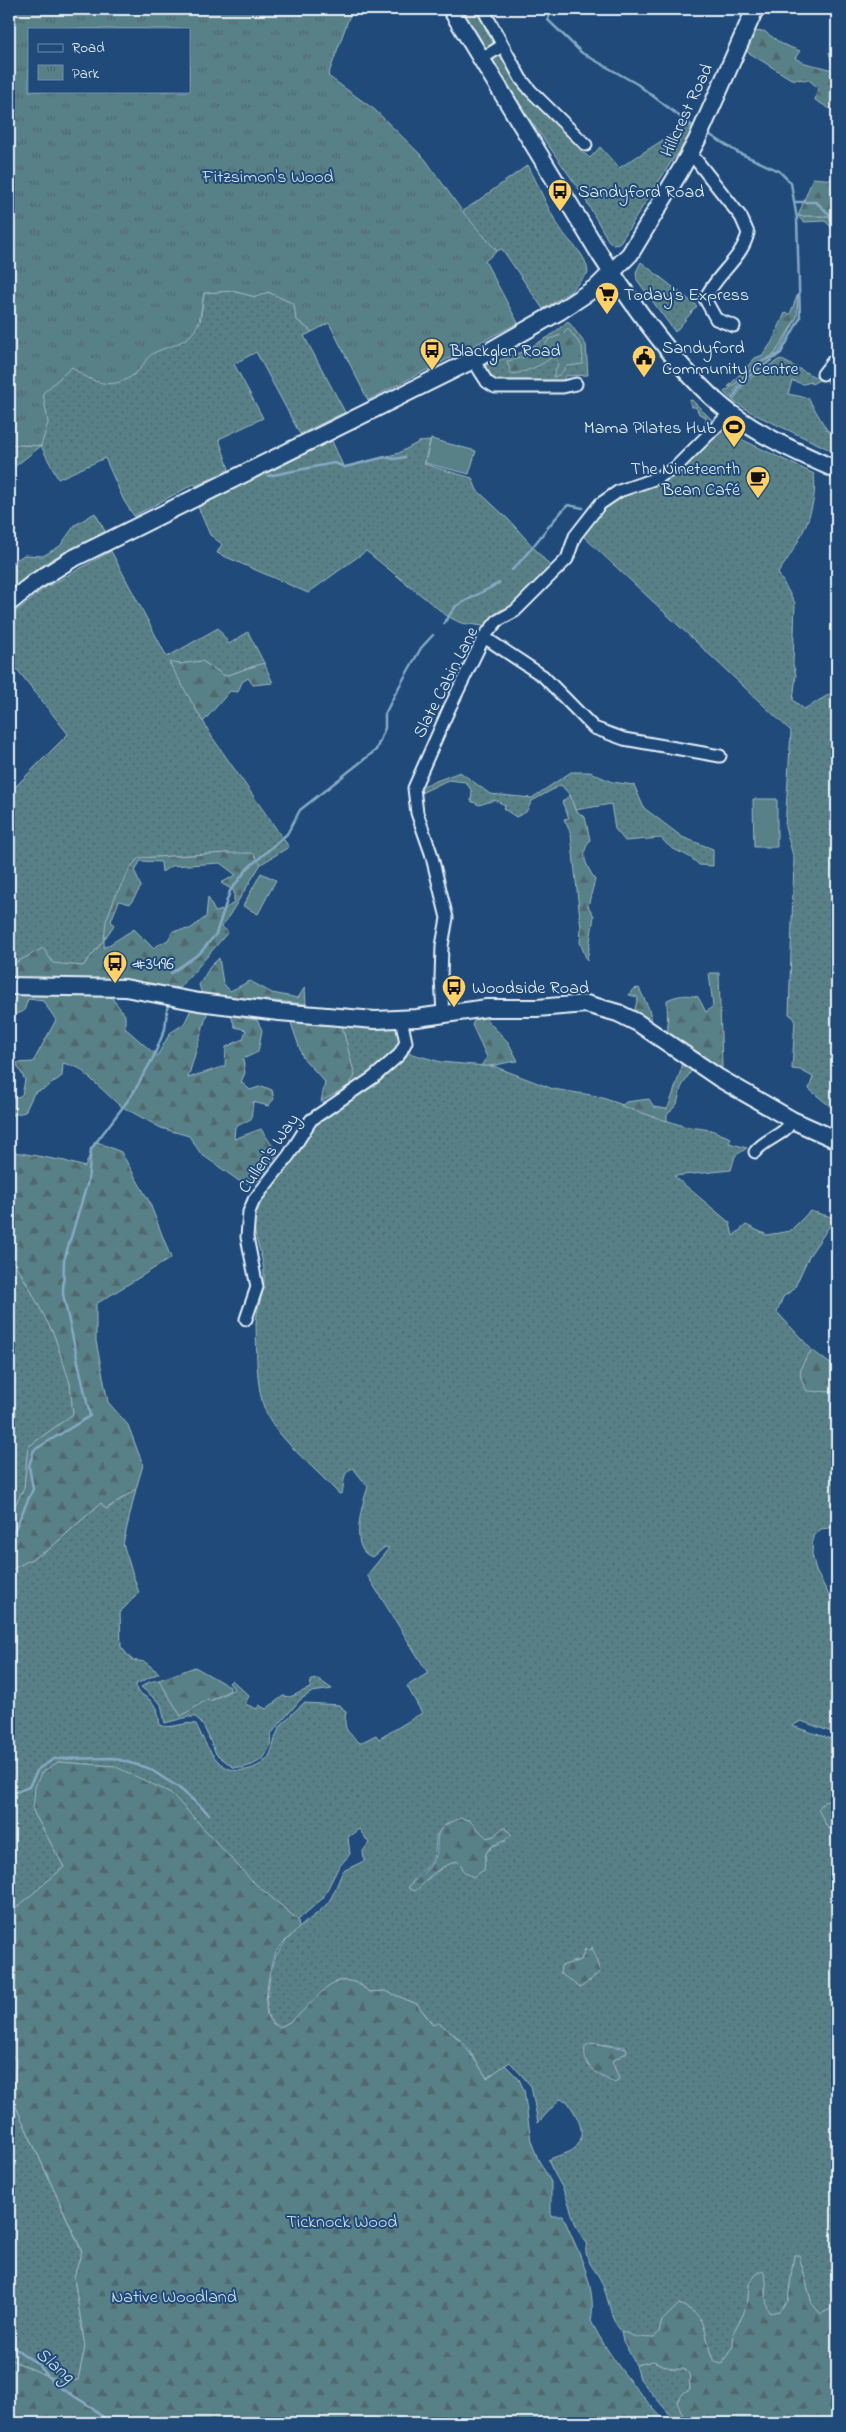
<svg xmlns="http://www.w3.org/2000/svg" width="846" height="2432" viewBox="0 0 846 2432" font-family="'Indie Flower',sans-serif">
<defs>
<pattern id="grass-dots" width="8" height="8" patternUnits="userSpaceOnUse" patternTransform="scale(1.25)"><rect width="8" height="8" fill="#598087"/><path d="M2 2h.1M6 6h.1" fill="none" stroke="#50676c" stroke-width="1.8" stroke-linecap="round"/></pattern>
<pattern id="forest-firs" width="22" height="20" patternUnits="userSpaceOnUse" patternTransform="scale(1.25)"><rect width="22" height="20" fill="#598087"/><path d="M5 1l3.5 6h-7zM16 11l3.5 6h-7z" fill="#50676c"/></pattern>
<pattern id="park-tufts" width="24" height="20" patternUnits="userSpaceOnUse" patternTransform="scale(1.25)"><rect width="24" height="20" fill="#598087"/><path d="M3 7l-1-3M5 7V3M7 7l1-3M15 17l-1-3M17 17v-4M19 17l1-3" fill="none" stroke="#50676c"/></pattern>
</defs>
<rect width="100%" height="100%" fill="#1f4a7a"/>
<filter id="ink" filterUnits="userSpaceOnUse"><feTurbulence type="fractalNoise" baseFrequency=".02" numOctaves="2"/><feDisplacementMap in="SourceGraphic" scale="10" xChannelSelector="R" yChannelSelector="G"/><feConvolveMatrix kernelMatrix="1 2 1 2 8 2 1 2 1" color-interpolation-filters="sRGB"/></filter>
<g filter="url(#ink)">
<path fill="url(#grass-dots)" stroke="#a0b8c0" fill-rule="evenodd" d="M 465,9 L 479,9 L 495,41 L 491,48 L 484,50 L 461,11 Z
M 497,56 L 504,58 L 581,146 L 581,151 L 590,158 L 600,147 L 619,168 L 688,124 L 694,132 L 689,144 L 673,159 L 619,244 L 613,245 L 608,240 L 581,192 L 524,111 L 495,63 L 493,64 L 492,60 Z
M 528,165 C 539,186 548,211 562,231 C 571,245 587,254 588,273 L 570,292 L 543,309 L 502,249 L 497,251 L 462,212 Z
M 798,216 L 829,216 L 837,233 L 825,221 L 803,222 Z
M 641,262 L 697,306 L 675,332 L 637,280 L 636,272 Z
M 232,291 L 256,297 L 268,292 L 295,304 L 296,319 L 312,332 L 304,336 L 345,412 L 300,434 L 256,352 L 234,364 L 263,418 L 219,439 L 229,469 L 196,486 L 194,484 L 134,516 L 124,501 L 105,458 L 58,479 L 41,446 L 9,471 L 9,461 L 14,457 L 14,452 L 9,448 L 9,444 L 41,446 L 30,395 L 60,369 L 200,323 L 204,293 Z
M 797,317 L 779,353 L 759,365 L 743,378 L 730,398 L 724,392 L 734,385 L 758,363 L 774,355 Z
M 568,321 L 586,345 L 588,375 L 566,376 L 563,381 L 497,382 L 486,373 L 486,365 L 522,352 L 550,336 Z
M 780,359 L 815,377 L 824,377 L 812,384 L 811,382 L 804,384 L 792,381 L 788,394 L 808,398 L 827,430 L 837,436 L 837,453 L 756,415 L 733,401 L 747,380 Z
M 835,372 L 837,373 L 837,399 L 825,377 Z
M 692,400 L 714,422 L 706,429 L 706,417 L 699,414 L 696,407 L 692,407 L 689,401 Z
M 720,429 L 814,474 C 819,509 798,545 778,573 L 795,603 L 793,664 L 796,675 L 793,700 L 804,709 L 837,690 L 837,1112 L 809,1089 L 813,1077 L 800,1070 L 792,1069 L 795,1019 L 789,1014 L 794,859 L 785,827 L 791,731 L 583,536 L 589,523 L 617,497 L 655,484 L 676,474 Z
M 332,441 L 344,468 L 399,453 L 419,442 L 430,441 L 424,464 L 472,478 L 477,490 L 508,519 L 552,568 L 512,608 L 500,610 L 483,626 L 461,623 L 447,616 L 366,551 L 308,593 L 217,553 L 222,544 L 210,535 L 198,507 Z
M 95,513 L 105,531 L 104,532 L 52,559 L 9,590 L 9,562 L 13,562 L 24,555 L 43,556 L 60,546 L 75,525 Z
M 111,551 L 167,657 L 218,628 L 229,644 L 248,632 L 264,663 L 225,676 L 202,661 L 179,664 L 170,663 L 212,737 L 289,847 L 261,864 L 227,853 L 138,858 L 115,903 L 104,940 L 73,978 L 9,980 L 9,793 L 68,734 L 9,659 L 9,617 L 45,588 Z
M 460,772 L 490,794 L 532,798 L 571,772 L 590,772 L 612,782 L 634,785 L 644,808 L 682,837 L 713,849 L 713,866 L 699,865 C 685,850 675,855 661,838 L 625,841 L 615,829 L 611,804 L 575,810 L 570,795 L 561,785 L 532,801 L 526,812 L 516,817 L 504,809 L 505,805 L 495,800 L 479,805 L 471,801 L 472,792 L 466,782 L 448,780 L 421,793 L 420,787 Z
M 337,1025 L 397,1025 L 402,1038 L 393,1058 L 352,1086 Z
M 405,1052 L 441,1062 L 496,1067 L 553,1089 L 597,1096 L 683,1126 L 711,1130 L 731,1138 L 729,1143 L 747,1148 L 735,1156 L 731,1170 L 674,1176 L 730,1223 L 733,1236 L 746,1225 L 767,1235 L 790,1231 L 810,1211 L 835,1218 L 809,1256 L 794,1289 L 783,1297 L 777,1312 L 812,1350 C 800,1366 796,1373 807,1390 L 837,1392 L 837,1527 L 821,1529 L 813,1536 L 812,1554 L 816,1571 L 837,1610 L 837,1734 L 801,1721 L 792,1726 L 837,1741 L 837,1797 L 824,1802 C 824,1819 822,1824 837,1833 L 837,2273 L 834,2274 L 830,2285 L 835,2296 L 836,2306 L 821,2314 L 812,2304 L 799,2256 L 794,2255 L 788,2301 L 779,2311 L 770,2314 L 765,2305 L 767,2287 L 749,2284 L 748,2300 L 743,2315 L 734,2331 L 733,2346 L 722,2365 L 714,2362 C 701,2334 714,2319 679,2304 L 662,2321 L 659,2332 L 655,2338 C 607,2343 615,2311 601,2281 C 595,2268 582,2259 587,2243 C 575,2231 572,2211 566,2196 C 561,2183 553,2173 548,2160 C 555,2156 568,2154 574,2149 C 590,2135 576,2114 567,2101 L 560,2099 L 538,2123 L 531,2086 L 510,2062 L 487,2078 L 467,2047 L 452,2032 L 434,2025 L 417,2004 L 385,1991 L 369,1992 L 359,1983 L 339,1980 C 317,1994 304,2017 280,2027 C 267,2022 266,2012 267,1999 C 271,1964 272,1953 299,1928 C 307,1920 318,1914 326,1905 C 334,1896 337,1883 343,1871 L 364,1861 L 363,1851 L 369,1843 L 359,1829 L 348,1837 L 350,1854 L 338,1868 L 323,1898 L 298,1920 L 114,1766 L 58,1762 L 33,1811 L 64,1867 L 9,1914 L 9,1571 L 48,1550 L 101,1503 L 107,1509 L 136,1489 L 123,1544 L 139,1593 L 120,1612 L 121,1647 L 132,1660 L 145,1662 L 159,1673 L 136,1684 L 137,1691 L 150,1700 L 157,1708 L 160,1725 C 172,1730 184,1721 196,1724 C 206,1745 218,1775 245,1770 C 253,1769 260,1765 266,1760 C 274,1751 273,1741 278,1731 C 282,1722 296,1710 304,1703 L 340,1705 L 346,1712 C 343,1730 347,1731 360,1743 L 376,1735 L 379,1739 L 422,1713 L 407,1686 L 428,1673 L 367,1575 L 389,1548 L 385,1547 L 373,1557 C 348,1552 362,1504 368,1487 L 353,1468 C 341,1473 345,1484 342,1493 L 339,1494 C 319,1472 282,1442 269,1418 C 255,1395 257,1351 256,1324 C 256,1309 264,1294 264,1278 C 265,1251 247,1233 257,1204 L 312,1126 ZM 469,1820 L 487,1838 L 494,1836 L 506,1841 L 493,1846 L 485,1854 L 486,1861 L 462,1866 L 457,1861 C 443,1864 435,1875 423,1882 C 419,1885 413,1887 408,1888 C 424,1862 436,1874 436,1835 ZM 585,1949 L 590,1950 L 590,1982 L 572,1962 L 581,1960 ZM 591,2043 L 625,2047 L 626,2053 L 612,2061 L 619,2079 Z
M 9,1255 C 34,1294 60,1337 70,1383 C 72,1393 72,1404 73,1414 L 28,1447 L 24,1488 L 9,1517 Z
M 318,1679 L 332,1689 L 312,1692 L 300,1700 L 271,1734 L 270,1747 L 263,1759 L 252,1765 L 242,1768 L 233,1767 L 216,1754 L 204,1727 L 196,1717 L 188,1717 L 165,1723 L 161,1704 L 141,1687 L 149,1682 L 159,1680 L 181,1716 L 209,1698 L 211,1701 L 234,1689 L 229,1683 L 232,1680 L 249,1696 L 245,1704 L 257,1709 L 259,1705 L 266,1709 L 283,1696 L 290,1697 L 310,1688 L 311,1680 Z
M 9,2052 L 16,2059 L 13,2100 L 82,2252 L 74,2277 L 85,2347 L 78,2380 L 64,2383 L 9,2359 Z
M 653,2361 L 673,2369 L 684,2369 L 690,2375 L 690,2389 L 681,2412 L 690,2423 L 677,2423 L 640,2379 L 636,2365 Z"/>
<path fill="url(#forest-firs)" stroke="#a0b8c0" fill-rule="evenodd" d="M 764,31 L 782,44 L 800,51 L 795,58 C 809,67 819,64 834,71 L 829,52 L 837,64 L 837,113 L 815,100 L 818,88 L 809,80 L 791,79 L 746,51 L 753,32 Z
M 813,178 L 836,180 L 837,230 L 829,216 L 798,216 Z
M 798,294 L 797,317 L 774,355 L 758,363 L 734,385 L 728,387 L 755,358 L 763,355 L 772,342 L 785,313 L 790,314 Z
M 568,328 L 582,347 L 583,364 L 567,366 L 560,375 L 553,377 L 558,364 L 555,355 C 543,365 525,373 511,374 L 507,361 L 539,354 L 549,339 L 561,335 Z
M 202,661 L 225,676 L 264,663 L 273,683 L 253,685 L 248,678 L 242,682 L 238,692 L 230,691 L 203,722 L 169,662 L 179,664 Z
M 570,795 L 575,810 L 585,817 L 590,840 C 579,856 587,865 595,880 L 588,906 L 594,916 L 587,961 L 580,942 L 581,928 L 571,834 L 564,819 L 569,818 L 562,802 Z
M 227,853 L 253,853 L 261,864 L 222,927 L 228,932 L 180,988 C 120,981 69,978 9,980 L 9,964 L 13,964 L 43,948 L 53,963 L 83,966 L 104,940 L 106,921 L 115,897 L 131,867 L 138,858 ZM 140,861 L 161,862 L 162,872 L 171,866 L 220,863 L 236,875 L 221,883 L 234,891 L 234,903 L 223,910 L 215,912 L 208,897 L 206,917 L 190,929 L 173,931 L 168,940 L 153,948 L 134,929 L 104,948 L 104,940 L 114,925 L 111,921 L 119,901 L 130,904 L 141,887 L 135,872 Z
M 219,958 L 223,983 L 230,991 L 250,981 L 272,993 L 298,998 L 305,987 L 306,1004 L 202,994 L 199,985 L 210,967 Z
M 709,973 L 719,973 L 722,1067 L 719,1074 L 668,1037 L 667,1000 C 678,995 687,994 698,997 L 706,1012 L 713,1006 Z
M 639,988 L 649,1009 L 654,1029 L 633,1017 L 638,997 L 629,995 L 633,989 Z
M 23,989 L 109,994 L 125,1015 L 125,1028 L 157,1056 L 170,1033 L 184,1024 L 194,1003 L 209,1007 L 188,1078 L 225,1066 L 226,1047 L 243,1039 L 246,1030 L 235,1027 L 231,1016 L 257,1020 L 262,1030 L 258,1052 L 243,1059 L 245,1073 L 241,1082 L 250,1090 L 262,1086 L 272,1090 L 274,1099 L 268,1106 L 253,1102 L 251,1119 L 235,1127 L 234,1139 L 261,1129 L 278,1154 L 260,1179 L 251,1184 L 239,1181 L 201,1154 L 189,1136 L 161,1128 L 119,1105 L 79,1068 L 63,1063 L 62,1076 L 46,1088 L 34,1093 L 25,1112 L 9,1116 L 9,1101 L 22,1095 L 25,1080 L 16,1063 L 33,1062 L 56,1020 L 43,1001 L 28,999 L 24,1011 L 10,1016 L 9,1026 L 9,1006 L 12,1004 Z
M 483,1016 L 508,1042 L 518,1061 C 504,1062 495,1067 481,1066 L 487,1057 L 472,1025 L 476,1017 Z
M 290,1020 L 341,1022 L 355,1076 L 349,1085 L 321,1102 L 325,1082 L 303,1058 Z
M 679,1058 L 703,1076 L 691,1071 L 681,1088 L 677,1104 L 667,1115 L 667,1121 L 621,1106 L 626,1102 L 649,1099 L 654,1107 L 667,1109 C 670,1105 679,1075 682,1067 Z
M 95,1141 L 121,1152 L 149,1201 L 171,1258 L 96,1304 L 96,1341 L 108,1402 L 128,1425 L 143,1465 L 136,1489 L 106,1509 L 101,1503 L 48,1550 L 9,1571 L 9,1517 L 24,1488 L 28,1447 L 73,1414 L 70,1383 L 54,1335 L 27,1283 L 9,1255 L 9,1151 L 65,1161 L 85,1167 Z
M 812,1350 L 837,1369 L 837,1392 L 807,1391 C 796,1373 800,1366 812,1350 Z
M 195,1667 L 230,1687 L 230,1690 L 210,1701 L 208,1699 L 181,1716 L 159,1680 Z
M 58,1762 L 114,1766 L 171,1793 L 252,1881 L 298,1920 L 299,1928 C 291,1936 278,1945 274,1957 C 269,1968 263,2008 268,2018 C 271,2024 275,2025 280,2027 C 314,2013 331,1957 369,1992 L 385,1991 L 417,2004 L 433,2025 L 439,2023 C 460,2037 473,2057 487,2078 L 505,2065 L 519,2079 L 524,2090 L 531,2141 L 538,2159 L 551,2182 L 551,2216 L 563,2216 C 576,2248 598,2286 591,2321 C 610,2359 638,2393 667,2423 L 9,2423 L 9,2359 L 64,2383 L 78,2380 L 85,2347 L 74,2277 L 82,2251 L 13,2100 L 16,2059 L 9,2052 L 9,1914 L 64,1867 L 33,1811 L 35,1787 L 41,1773 Z
M 837,1797 L 837,1833 L 827,1827 L 818,1809 L 824,1802 Z
M 461,1818 L 469,1820 L 487,1838 L 494,1836 L 504,1827 L 512,1835 C 505,1841 489,1844 486,1854 C 484,1857 485,1865 484,1870 L 473,1877 L 463,1871 L 462,1866 L 457,1861 C 450,1863 434,1871 429,1877 C 424,1882 421,1888 414,1891 L 408,1888 C 415,1879 423,1874 430,1866 C 448,1845 421,1831 461,1818 Z
M 592,1947 L 600,1972 L 580,1988 L 560,1973 L 561,1966 L 581,1960 L 586,1949 L 590,1950 Z
M 591,2043 L 627,2049 L 626,2053 L 612,2061 L 619,2079 L 615,2083 C 598,2075 582,2068 585,2046 Z
M 794,2255 L 799,2255 L 812,2304 L 821,2314 L 836,2306 L 835,2296 L 830,2285 L 834,2274 L 837,2273 L 837,2423 L 690,2423 L 681,2412 L 677,2402 L 683,2393 L 690,2389 L 689,2374 L 684,2369 L 673,2369 L 653,2361 L 636,2365 L 623,2341 L 621,2331 L 636,2337 L 654,2338 L 659,2332 L 662,2321 L 679,2304 C 714,2319 701,2334 714,2362 L 722,2364 L 733,2346 L 734,2331 L 743,2315 L 748,2300 L 749,2284 L 758,2272 L 763,2270 C 770,2285 762,2300 770,2313 L 779,2311 L 788,2301 Z"/>
<path fill="url(#park-tufts)" stroke="#a0b8c0" fill-rule="evenodd" d="M 9,9 L 352,9 L 328,76 L 375,110 L 425,159 L 462,211 L 497,251 L 485,261 L 518,323 L 368,400 L 329,323 L 312,332 L 296,319 L 294,304 L 268,292 L 256,297 L 232,291 L 204,293 C 199,319 202,334 174,345 C 167,348 158,350 152,354 C 147,357 144,364 140,369 C 118,392 93,385 72,367 L 43,393 L 48,423 L 41,446 L 9,444 ZM 29,29 L 189,29 L 189,91 L 29,91 Z"/>
<path fill="#598087" stroke="#a0b8c0" d="M 431,439 L 476,451 L 469,474 L 425,463 Z
M 753,799 L 777,799 L 777,847 L 754,847 Z
M 261,873 L 276,880 L 258,914 L 243,906 Z"/>
<g fill="none" stroke-linecap="round" stroke-linejoin="round">
<path stroke="#86aac4" stroke-width="2.5" d="M 551,9 L 548,20 L 582,53 L 637,84 L 695,128
M 707,133 L 737,152 L 779,171 L 791,183 L 797,219 L 800,318 L 781,353 L 745,379 L 732,399
M 794,202 L 816,202 L 837,221
M 268,476 L 334,463 L 345,467 L 385,457 L 394,459 L 405,457
M 512,570 C 533,550 547,525 568,505 L 583,508
M 444,623 L 456,606 L 499,583
M 171,973 L 200,953 L 216,934 L 230,891 L 248,868 L 287,834 L 300,810 L 376,750 L 385,728 L 385,714 L 395,694 L 421,648 L 433,635
M 9,1542 L 33,1489 L 29,1466 L 34,1450 L 90,1416 L 63,1294 L 64,1260 L 88,1181 L 91,1149 L 132,1095 L 153,1058 L 165,1029 L 168,1002
M 9,1788 L 16,1792 L 29,1787 L 38,1769 L 54,1759 L 113,1758 L 148,1768 L 178,1787 L 209,1814
M 9,2344 L 39,2365 L 53,2383 L 93,2408 L 110,2423"/>
<defs>
<path id="street" d="M 483,9 L 521,79 L 531,91 L 586,145
M 481,59 L 502,46
M 689,156 L 697,161 L 741,217 L 748,233 C 742,259 716,274 705,299 L 716,319 L 734,326
M 473,360 L 487,382 L 495,387 L 563,387 L 576,384
M 823,374 L 833,361
M 484,637 L 543,676 L 594,728 L 624,739 L 720,756
M 443,1014 L 441,978 L 442,946 L 447,918 L 431,853 L 417,813 L 414,788 L 449,709 L 484,637 L 497,621 L 515,611 L 567,559 L 575,536 L 600,504 L 619,491 L 657,478 L 675,468 L 730,413
M 755,1152 C 765,1138 785,1136 792,1120
M 246,1319 L 257,1287 L 247,1237 L 249,1212 L 254,1200 L 289,1155 L 311,1120 L 374,1077 L 399,1055 L 406,1042 L 401,1019"/>
<path id="secondary" d="M 451,9 L 601,256 C 634,307 688,385 739,419 C 769,440 804,455 837,470
M 9,603 L 35,582 L 70,560 L 481,356 L 560,311 L 598,286 L 630,254 L 680,171 L 697,140 L 755,9
M 9,986 L 125,988 L 199,1002 L 279,1012 L 375,1020 L 417,1018 L 487,1008 L 537,1008 L 586,1004 L 618,1013 L 638,1023 L 719,1078 L 792,1120 L 837,1140"/>
</defs>
<use href="#street" stroke="#e8f1f8" stroke-width="15"/>
<use href="#secondary" stroke="#e8f1f8" stroke-width="20"/>
<use href="#street" stroke="#1f4a7a" stroke-width="11"/>
<use href="#secondary" stroke="#1f4a7a" stroke-width="16"/>
</g>
</g>
<defs>
<symbol id="bus-pin" viewBox="-11 -11 22 30"><path d="M0 17L-7.5 6A9.5 9.5 0 1 1 7.5 6Z" fill="#ffd166" stroke="#1f4a7a"/><path d="M-5-6H5V4H4V6H2V4H-2V6H-4V4H-5ZM-3.5-4V0h7V-4ZM-3.5 1.2v1.5H-2V1.2ZM2 1.2v1.5H3.5V1.2Z" fill="#111"/></symbol>
<symbol id="supermarket-pin" viewBox="-11 -11 22 30"><path d="M0 17L-7.5 6A9.5 9.5 0 1 1 7.5 6Z" fill="#ffd166" stroke="#1f4a7a"/><path d="M-6-5.5h2.5l.6 2H6L4.5 2H-2.5L-4.4-4H-6ZM-1.5 3.2a1.3 1.3 0 1 0 .1 0ZM3 3.2a1.3 1.3 0 1 0 .1 0Z" fill="#111"/></symbol>
<symbol id="civic-pin" viewBox="-11 -11 22 30"><path d="M0 17L-7.5 6A9.5 9.5 0 1 1 7.5 6Z" fill="#ffd166" stroke="#1f4a7a"/><path d="M-.6-6.5H3V-4.5H.6V-3L4-1V1h2V6H-6V1h2V-1L-.6-3ZM-1.2 2.5V6h2.4V2.5Z" fill="#111"/></symbol>
<symbol id="stadium-pin" viewBox="-11 -11 22 30"><path d="M0 17L-7.5 6A9.5 9.5 0 1 1 7.5 6Z" fill="#ffd166" stroke="#1f4a7a"/><path d="M0-5a6.5 5 0 1 0 0 10a6.5 5 0 1 0 0-10ZM-3.5-1.8h7v3.6h-7Z" fill="#111"/></symbol>
<symbol id="cafe-pin" viewBox="-11 -11 22 30"><path d="M0 17L-7.5 6A9.5 9.5 0 1 1 7.5 6Z" fill="#ffd166" stroke="#1f4a7a"/><path d="M-5.5-4.5H6V0H3Q3 3.5 0 3.5H-2.5Q-5.5 3.5-5.5 0ZM3-3.2v2h1.7v-2ZM-6 4.5H4V6H-6Z" fill="#111"/></symbol>
</defs>
<g fill-rule="evenodd">
<use href="#bus-pin" x="546" y="177" width="28" height="38"/>
<use href="#supermarket-pin" x="593" y="280" width="28" height="38"/>
<use href="#bus-pin" x="418" y="336" width="28" height="38"/>
<use href="#civic-pin" x="630" y="343" width="28" height="38"/>
<use href="#stadium-pin" x="720" y="413" width="28" height="38"/>
<use href="#cafe-pin" x="744" y="464" width="28" height="38"/>
<use href="#bus-pin" x="101" y="949" width="28" height="38"/>
<use href="#bus-pin" x="440" y="973" width="28" height="38"/>
</g>
<g text-anchor="middle" stroke-width="4" stroke-linejoin="round" paint-order="stroke">
<g font-size="18" fill="#e8f1f8" stroke="#1f4a7a">
<text transform="translate(686 110) rotate(-65)" y="6">Hillcrest Road</text>
<text transform="translate(445 682) rotate(-63)" y="6">Slate Cabin Lane</text>
<text transform="translate(268 1153) rotate(-55)" y="6">Cullen's Way</text>
</g>
<g font-size="18" fill="#d3e0e7" stroke="#1f4a7a">
<text x="268" y="182">Fitzsimon's Wood</text>
<text x="342" y="2227">Ticknock Wood</text>
<text x="174" y="2302">Native Woodland</text>
</g>
<g font-size="18" fill="#e8f1f8" stroke="#1f4a7a" text-anchor="start">
<text x="578" y="197">Sandyford Road</text>
<text x="624" y="300">Today's Express</text>
<text x="662" y="353">Sandyford<tspan x="662" dy="21">Community Centre</tspan></text>
<text x="450" y="356">Blackglen Road</text>
<text x="716" y="433" text-anchor="end">Mama Pilates Hub</text>
<text x="740" y="474" text-anchor="end">The Nineteenth<tspan x="740" dy="21">Bean Café</tspan></text>
<text x="132" y="969">#3496</text>
<text x="472" y="993">Woodside Road</text>
</g>
<g font-size="19" font-style="italic" fill="#d0dfeb" stroke="#1f4a7a">
<text transform="translate(56 2364) rotate(40)" y="7">Slang</text>
</g>
</g>
<rect width="846" height="2432" fill="none" stroke="#1f4a7a" stroke-width="30"/>
<rect x="15" y="15" width="816" height="2402" fill="none" stroke="#e8f1f8" stroke-width="2" filter="url(#ink)"/>
<rect x="28" y="28" width="162" height="65" fill="#1f4a7a" stroke="#6f8dac"/>
<rect x="38" y="44" width="25" height="8" fill="#1f4a7a" stroke="#6f8dac"/>
<text x="72" y="52" font-size="15" fill="#e8f1f8">Road</text>
<rect x="38" y="65" width="25" height="15" fill="url(#park-tufts)" stroke="#6f8dac"/>
<text x="72" y="78" font-size="15" fill="#e8f1f8">Park</text>
</svg>
